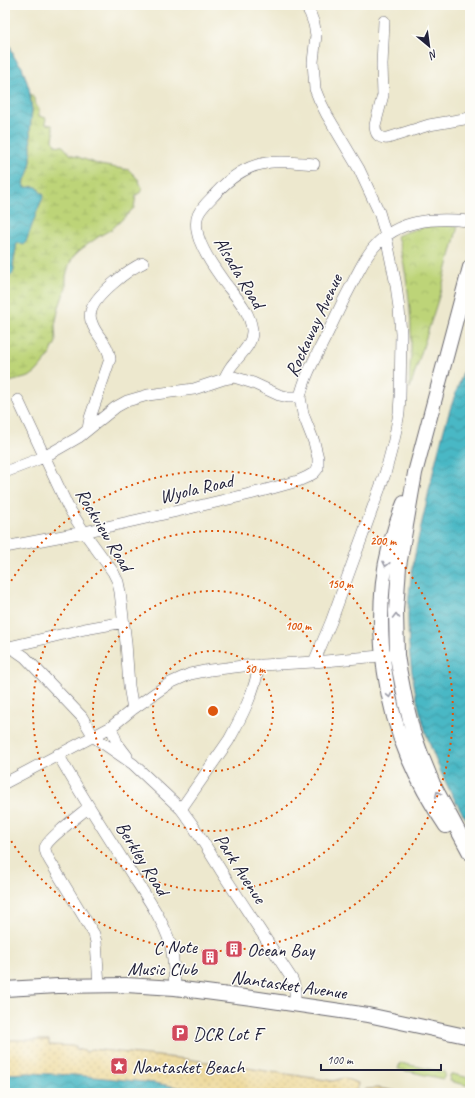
<svg xmlns="http://www.w3.org/2000/svg" width="475" height="1098" viewBox="0 0 475 1098" font-family="Caveat,sans-serif">
<defs>
<pattern id="wetland-marsh" width="20" height="14" patternUnits="userSpaceOnUse"><rect width="20" height="14" fill="#bdd478"/><path d="M1 5h8M5 5V1M11 12h8M15 12V8" fill="none" stroke="#a2b669"/></pattern>
<pattern id="sand-dots" width="8" height="8" patternUnits="userSpaceOnUse"><rect width="8" height="8" fill="#eeda9e"/><path d="M2 2h.1M6 6h.1" fill="none" stroke="#ccbb89" stroke-width="1.8" stroke-linecap="round"/></pattern>
<pattern id="park-crowns" width="20" height="18" patternUnits="userSpaceOnUse"><rect width="20" height="18" fill="#bdd478"/><path d="M2 6a3 3 0 1 1 6 0M12 15a3 3 0 1 1 6 0" fill="none" stroke="#a2b669"/></pattern>
<pattern id="water-waves" width="16" height="10" patternUnits="userSpaceOnUse"><rect width="16" height="10" fill="#4ab8c5"/><path d="M0 5q4-4 8 0t8 0" fill="none" stroke="#3d95a1"/></pattern>
</defs>
<rect width="100%" height="100%" fill="#fdfcf7"/>
<filter id="ink" filterUnits="userSpaceOnUse"><feTurbulence type="fractalNoise" baseFrequency=".025" numOctaves="2"/><feDisplacementMap in="SourceGraphic" scale="8" xChannelSelector="R" yChannelSelector="G"/><feConvolveMatrix kernelMatrix="1 2 1 2 8 2 1 2 1" color-interpolation-filters="sRGB"/></filter>
<filter id="wash" filterUnits="userSpaceOnUse"><feTurbulence type="fractalNoise" baseFrequency=".012" numOctaves="4" result="noise"/><feDisplacementMap in="SourceGraphic" scale="16" xChannelSelector="R" yChannelSelector="G"/><feGaussianBlur stdDeviation="0.9" result="paint"/><feColorMatrix in="noise" values="0 0 0 0 0 0 0 0 0 0 0 0 0 0 0 0 0 1.4 0 .05"/><feComposite in="paint" operator="in"/></filter>
<g filter="url(#wash)">
<rect width="100%" height="100%" fill="#ede8ce"/>
<path fill="#bdd478" stroke="#707b5a" d="M 400,1063 L 444,1072 L 445,1074 L 443,1079 L 398,1069 Z
M 452,1074 L 470,1078 L 470,1086 L 449,1081 L 450,1075 Z"/>
<path fill="url(#wetland-marsh)" stroke="#707b5a" d="M 30,93 L 35,100 L 36,105 L 39,109 L 39,116 L 46,118 L 45,124 L 52,125 L 54,133 L 53,140 L 55,145 L 63,146 L 70,154 L 100,165 L 129,170 L 138,179 L 142,188 L 141,192 L 136,195 L 134,208 L 112,229 L 101,235 L 80,250 L 73,257 L 69,265 L 66,276 L 66,287 L 59,307 L 55,325 L 56,342 L 48,358 L 36,372 L 29,377 L 9,382 L 5,384 L 5,252 L 6,269 L 11,275 C 14,272 15,268 13,265 L 17,243 L 38,209 L 44,195 L 32,186 L 28,188 L 24,187 L 25,179 L 28,176 L 31,161 L 31,147 L 30,131 L 32,110 Z"/>
<path fill="url(#sand-dots)" stroke="#887e6c" d="M 5,1040 L 49,1040 L 49,1045 L 76,1046 L 76,1049 L 88,1052 L 91,1049 L 187,1059 L 333,1081 L 343,1078 L 358,1083 L 356,1093 L 210,1093 L 154,1083 L 29,1073 L 5,1074 Z
M 378,1088 L 400,1092 L 401,1093 L 365,1093 L 366,1089 Z"/>
<path fill="url(#park-crowns)" stroke="#707b5a" d="M 442,225 L 458,226 L 442,287 L 410,388 C 408,376 411,361 411,349 C 412,311 407,272 397,236 C 413,229 425,226 442,225 Z"/>
<path fill="url(#water-waves)" stroke="#366d80" d="M 5,37 L 11,48 L 14,57 L 22,67 L 29,88 L 32,110 L 30,131 L 31,147 L 31,161 L 28,176 L 25,179 L 24,185 L 24,187 C 29,188 33,186 37,187 L 41,193 L 44,195 L 38,209 L 26,242 L 23,245 L 17,243 L 13,265 C 15,268 14,272 12,275 L 9,275 C 4,264 5,249 5,238 L 8,235 L 5,228 Z
M 470,352 L 470,825 C 429,763 407,688 408,613 C 409,577 417,543 425,509 C 431,481 437,453 445,426 C 452,401 462,377 470,352 Z
M 29,1073 L 75,1075 L 154,1083 L 210,1093 L 5,1093 L 5,1074 Z"/>
</g>
<g filter="url(#ink)">
<g fill="none" stroke-linecap="round" stroke-linejoin="round">
<defs>
<path id="minor" d="M 305,5 L 310,13 L 314,24 L 316,35 L 313,62 L 315,89 L 319,99 L 327,115 L 359,169 L 379,212 L 386,236 L 396,285 L 399,309 L 401,334 L 400,397 L 399,413 L 394,440 L 385,474 L 331,622 L 314,662
M 384,21 L 382,65 L 383,95 L 375,125 C 375,134 379,139 388,138 L 429,125 L 470,118
M 224,379 C 226,375 228,371 230,368 C 238,356 253,346 252,330 C 250,311 236,297 225,283 C 215,269 205,255 199,239 C 197,232 195,222 198,215 C 202,206 211,199 217,192 C 230,178 246,166 266,163 C 281,160 299,163 314,164
M 18,400 L 68,507 L 84,532 L 113,572 L 118,582 L 120,592 L 126,643 L 129,686 L 133,709
M 88,429 L 90,418 L 110,359 C 109,344 96,336 92,323 C 90,319 90,314 91,311 C 95,295 129,269 143,263
M 5,472 L 44,457 L 79,437 L 116,407 L 127,401 L 148,395 L 194,389 L 224,379 L 234,377 L 253,383 L 279,395 L 288,397 L 300,397 C 306,371 321,348 332,324 C 339,309 347,293 355,278 C 361,267 366,256 374,247 C 399,218 435,218 470,221
M 5,547 L 84,532 L 182,510 L 262,491 L 298,481 L 307,477 L 314,473 L 318,468 L 318,458 L 314,442 L 303,414 L 300,397
M 5,647 L 15,650 L 25,657 L 82,717 L 94,737 L 133,764 L 181,809 L 192,824 L 225,877 L 292,979 C 296,988 296,995 294,1004
M 9,647 L 85,629 L 124,622
M 111,727 L 117,743 L 127,756
M 58,754 C 81,796 108,836 133,876 C 146,896 163,920 170,943 C 174,957 174,973 175,988
M 5,783 L 111,727 L 133,709 L 154,694 L 170,683 L 190,674 L 210,670 L 243,666 L 314,662 L 391,655
M 89,807 C 82,813 46,840 45,848 C 45,854 50,861 53,866 L 94,934 L 96,942 L 99,985
M 181,809 L 229,740 C 242,716 255,691 259,665"/>
<path id="major" d="M 404,503 C 394,528 386,555 383,582 C 377,639 385,704 408,757 C 418,781 431,804 446,826
M 470,853 L 433,784 L 422,757 L 413,732 L 406,704 L 399,668 L 397,655 L 396,611 L 399,566 L 415,473 L 470,267
M 5,989 L 58,986 L 126,985 L 175,988 L 252,998 L 368,1015 L 470,1037"/>
</defs>
<use href="#minor" stroke="#69676e" stroke-width="12"/>
<use href="#major" stroke="#69676e" stroke-width="16"/>
<use href="#minor" stroke="#fff" stroke-width="11"/>
<use href="#major" stroke="#fff" stroke-width="14"/>
</g>
<defs><path id="oneway-chevron" d="M-2-3.5L2.5 0L-2 3.5" fill="none" stroke-width="1.6" stroke-linecap="round" stroke-linejoin="round"/></defs>
<g stroke="#9c9ca7">
<use href="#oneway-chevron" transform="translate(386 564) rotate(102)"/>
<use href="#oneway-chevron" transform="translate(396 616) rotate(-90)"/>
<use href="#oneway-chevron" transform="translate(389 695) rotate(79)"/>
<use href="#oneway-chevron" transform="translate(438 794) rotate(-117)"/>
</g>
</g>
<g fill="none" stroke="#de560e" stroke-width="2" stroke-dasharray="2 4">
<circle cx="213" cy="711" r="60"/>
<circle cx="213" cy="711" r="120"/>
<circle cx="213" cy="711" r="180"/>
<path d="M5 591A240 240 0 1 1 5 831"/>
</g>
<defs>
<symbol id="building-square" viewBox="-11 -11 22 22"><rect x="-9" y="-9" width="18" height="18" rx="4" fill="#d1495b" stroke="#fdfcf7"/><path d="M-4-6H4V6H1V3H-1V6H-4ZM-2.5-4.3h1.7v1.8h-1.7ZM.8-4.3h1.7v1.8H.8ZM-2.5-1h1.7V.8h-1.7ZM.8-1h1.7V.8H.8Z" fill="#fff"/></symbol>
<symbol id="parking-square" viewBox="-11 -11 22 22"><rect x="-9" y="-9" width="18" height="18" rx="4" fill="#d1495b" stroke="#fdfcf7"/><path d="M-3.5-5.5H1a3.5 3.5 0 0 1 0 7H-1V5.5H-3.5ZM-1-3.4V-.6H.8a1.4 1.4 0 0 0 0-2.8Z" fill="#fff"/></symbol>
<symbol id="sight-square" viewBox="-11 -11 22 22"><rect x="-9" y="-9" width="18" height="18" rx="4" fill="#d1495b" stroke="#fdfcf7"/><path d="M0-6L1.8-2.2L6-1.7L2.9 1.2L3.7 5.4L0 3.3L-3.7 5.4L-2.9 1.2L-6-1.7L-1.8-2.2Z" fill="#fff"/></symbol>
</defs>
<g fill-rule="evenodd">
<use href="#building-square" x="224" y="939" width="20" height="20"/>
<use href="#building-square" x="200" y="947" width="20" height="20"/>
<use href="#parking-square" x="170" y="1023" width="20" height="20"/>
<use href="#sight-square" x="109" y="1056" width="20" height="20"/>
</g>
<g text-anchor="middle" stroke-width="3" stroke-linejoin="round" paint-order="stroke">
<g font-size="19" fill="#22223b" stroke="#fdfcf7">
<text transform="translate(240 272) rotate(59)" y="7">Alsada Road</text>
<text transform="translate(313 325) rotate(-65)" y="7">Rockaway Avenue</text>
<text transform="translate(196 488) rotate(-13)" y="7">Wyola Road</text>
<text transform="translate(105 529) rotate(59)" y="7">Rockview Road</text>
<text transform="translate(143 858) rotate(58)" y="7">Berkley Road</text>
<text transform="translate(241 868) rotate(57)" y="7">Park Avenue</text>
<text transform="translate(289 984) rotate(8)" y="7">Nantasket Avenue</text>
</g>
<g font-size="19" fill="#22223b" stroke="#fdfcf7" text-anchor="start">
<text x="197" y="953" text-anchor="end">C Note<tspan x="197" dy="22">Music Club</tspan></text>
<text x="247" y="956">Ocean Bay</text>
<text x="193" y="1040">DCR Lot F</text>
<text x="132" y="1073">Nantasket Beach</text>
</g>
</g>
<circle cx="213" cy="711" r="6" fill="#de560e" stroke="#fdfcf7" stroke-width="2"/>
<g font-size="12" text-anchor="middle" font-weight="bold" fill="#de560e" stroke="#fdfcf7" stroke-width="3" stroke-linejoin="round" paint-order="stroke">
<text x="383" y="545">200 m</text>
<text x="340" y="588">150 m</text>
<text x="298" y="630">100 m</text>
<text x="255" y="673">50 m</text>
</g>
<rect width="475" height="1098" fill="none" stroke="#fdfcf7" stroke-width="20"/>
<g transform="translate(429 46) rotate(151)" stroke="#fdfcf7" stroke-width="3" paint-order="stroke">
<path d="M0-3L7 15L0 10L-7 15Z" fill="#22223b"/>
<text y="-6" font-size="11" font-weight="bold" text-anchor="middle" fill="#22223b">N</text>
</g>
<path d="M321 1064v6h120v-6" fill="none" stroke="#22223b" stroke-width="2"/>
<text x="327" y="1064" font-size="12" fill="#22223b" stroke="#fdfcf7" stroke-width="3" paint-order="stroke">100 m</text>
</svg>
